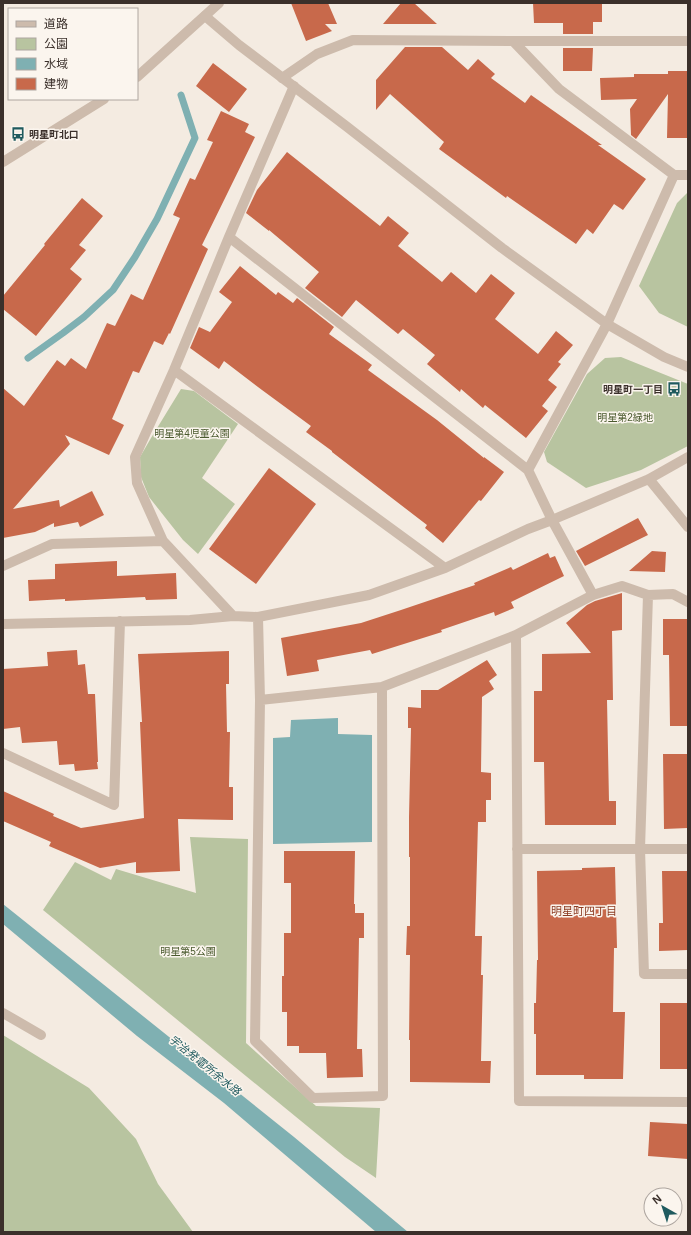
<svg xmlns="http://www.w3.org/2000/svg" width="691" height="1235" viewBox="0 0 691 1235" font-family="Helvetica,'Noto Sans JP',sans-serif">
<rect width="100%" height="100%" fill="#f4ebe1"/>
<path fill="#b8c4a0" d="M 688,192 L 688,327 L 659,313 L 639,286 L 677,203 Z
M 621,357 L 688,384 L 688,446 L 641,470 L 586,488 L 547,462 L 544,452 L 587,374 L 605,358 Z
M 181,389 L 194,391 L 238,424 L 202,478 L 235,504 L 198,554 L 183,540 L 149,497 L 141,477 L 140,457 L 151,438 Z
M 190,837 L 248,839 L 246,1043 L 316,1106 L 380,1108 L 376,1178 L 345,1157 L 43,910 L 75,862 L 111,880 L 116,869 L 196,893 Z
M 3,1035 L 89,1088 L 136,1139 L 158,1184 L 193,1232 L 3,1232 Z"/>
<path fill="#7fb0b2" d="M 338,718 L 338,734 L 372,735 L 372,842 L 273,844 L 273,738 L 290,737 L 291,720 Z
M 3,904 L 294,1137 L 408,1232 L 376,1232 L 224,1103 L 137,1036 L 3,924 Z"/>
<g fill="none" stroke-linecap="round" stroke-linejoin="round">
<path stroke="#7fb0b2" stroke-width="7" d="M 28,358 L 63,333 L 84,317 L 113,290 L 135,257 L 157,219 L 195,138 L 181,95"/>
</g>
<path fill="#c8694b" d="M 291,3 L 328,3 L 337,24 L 325,24 L 332,31 L 306,41 Z
M 401,3 L 414,3 L 437,24 L 383,24 Z
M 533,3 L 602,3 L 602,22 L 593,22 L 593,34 L 563,34 L 563,23 L 534,23 Z
M 405,47 L 442,47 L 468,70 L 478,59 L 495,74 L 491,78 L 525,103 L 531,95 L 602,145 L 598,145 L 646,179 L 623,210 L 614,204 L 593,234 L 587,229 L 576,244 L 507,196 L 506,198 L 439,149 L 444,142 L 390,94 L 376,110 L 376,80 Z
M 563,48 L 593,48 L 592,71 L 563,71 Z
M 213,63 L 247,89 L 229,112 L 196,86 Z
M 668,71 L 688,71 L 688,138 L 667,138 L 668,94 L 636,139 L 631,135 L 630,109 L 637,99 L 601,100 L 600,78 L 634,77 L 634,74 L 668,74 Z
M 221,111 L 249,124 L 245,132 L 255,137 L 202,245 L 208,249 L 170,334 L 169,333 L 163,345 L 154,341 L 139,373 L 133,371 L 112,419 L 124,425 L 109,455 L 65,435 L 70,444 L 13,509 L 59,500 L 60,507 L 92,491 L 104,515 L 80,527 L 78,522 L 54,527 L 54,523 L 35,532 L 3,538 L 3,388 L 24,406 L 57,360 L 65,366 L 71,358 L 86,369 L 107,323 L 115,326 L 131,294 L 143,300 L 180,218 L 173,215 L 190,178 L 195,180 L 213,142 L 207,140 Z
M 287,152 L 380,226 L 388,216 L 409,233 L 398,246 L 442,282 L 451,272 L 476,293 L 491,274 L 515,293 L 495,319 L 538,354 L 556,331 L 573,345 L 558,362 L 561,364 L 548,380 L 557,387 L 542,406 L 548,411 L 526,438 L 485,405 L 483,408 L 461,389 L 460,392 L 427,364 L 435,355 L 403,329 L 398,334 L 356,300 L 342,317 L 305,288 L 319,272 L 269,230 L 269,231 L 246,213 L 257,190 Z
M 82,198 L 103,216 L 79,245 L 86,250 L 70,269 L 82,279 L 36,336 L 3,309 L 3,296 L 45,245 L 44,244 Z
M 240,266 L 276,295 L 278,292 L 293,303 L 297,298 L 334,327 L 329,334 L 372,365 L 368,370 L 437,420 L 484,458 L 484,457 L 504,472 L 481,501 L 479,500 L 443,543 L 425,528 L 427,525 L 332,452 L 332,451 L 306,432 L 311,426 L 262,390 L 224,361 L 219,369 L 190,348 L 199,327 L 210,332 L 232,302 L 219,292 Z
M 269,468 L 316,504 L 256,584 L 209,549 Z
M 638,518 L 648,535 L 585,566 L 576,551 Z
M 652,551 L 666,552 L 665,572 L 629,571 Z
M 548,553 L 550,558 L 555,556 L 564,576 L 511,602 L 514,608 L 495,616 L 494,612 L 441,630 L 442,632 L 372,654 L 370,650 L 317,660 L 319,671 L 287,676 L 281,638 L 361,623 L 401,610 L 475,585 L 474,583 L 511,567 L 513,570 Z
M 117,561 L 117,576 L 176,573 L 177,599 L 146,600 L 145,597 L 65,601 L 65,599 L 29,601 L 28,580 L 55,579 L 55,564 Z
M 622,593 L 622,630 L 612,631 L 613,700 L 607,700 L 609,801 L 616,801 L 616,825 L 545,825 L 544,762 L 534,762 L 534,691 L 542,691 L 542,654 L 591,653 L 566,623 L 587,605 L 595,601 Z
M 663,619 L 688,619 L 688,726 L 670,726 L 669,655 L 663,655 Z
M 77,650 L 78,665 L 85,664 L 88,694 L 95,694 L 98,762 L 97,762 L 98,769 L 75,771 L 74,764 L 59,765 L 57,741 L 22,743 L 20,727 L 3,729 L 3,669 L 48,666 L 47,652 Z
M 229,651 L 229,684 L 226,684 L 227,732 L 230,732 L 229,787 L 233,787 L 233,820 L 178,819 L 180,871 L 136,873 L 136,862 L 100,868 L 49,846 L 51,842 L 3,821 L 3,791 L 54,814 L 53,816 L 81,828 L 144,818 L 140,722 L 142,722 L 138,654 Z
M 487,660 L 497,675 L 489,681 L 494,689 L 482,697 L 481,772 L 491,773 L 491,800 L 486,800 L 486,822 L 478,822 L 475,936 L 482,936 L 481,975 L 483,975 L 481,1061 L 491,1061 L 490,1083 L 410,1082 L 410,1040 L 409,1040 L 410,955 L 406,955 L 407,926 L 410,926 L 410,857 L 409,857 L 409,817 L 411,728 L 408,728 L 408,707 L 421,708 L 421,690 L 438,690 Z
M 663,754 L 688,754 L 688,828 L 664,829 Z
M 284,851 L 355,851 L 354,904 L 355,904 L 355,913 L 364,913 L 364,938 L 359,938 L 357,1049 L 362,1049 L 363,1077 L 327,1078 L 326,1053 L 299,1053 L 299,1046 L 287,1046 L 287,1012 L 282,1012 L 282,976 L 284,976 L 284,933 L 291,933 L 291,883 L 284,883 Z
M 615,867 L 617,948 L 614,948 L 613,1012 L 625,1012 L 623,1079 L 584,1079 L 584,1075 L 536,1075 L 536,1034 L 534,1034 L 534,1003 L 536,1003 L 537,960 L 538,960 L 537,871 L 582,870 L 582,868 Z
M 662,871 L 688,871 L 688,950 L 659,951 L 659,923 L 663,923 Z
M 660,1003 L 688,1003 L 688,1069 L 660,1069 Z
M 650,1122 L 688,1124 L 688,1159 L 648,1156 Z"/>
<g fill="none" stroke-linecap="round" stroke-linejoin="round">
<path stroke="#cdbbac" stroke-width="10" d="M 513,41 L 559,89 L 674,175 L 688,175
M 137,77 L 219,3
M 282,78 L 317,54 L 353,40 L 530,41 L 688,41
M 3,162 L 104,99
M 229,237 L 528,470
M 174,370 L 445,568
M 649,479 L 688,527
M 3,566 L 52,544 L 163,541
M 593,595 L 552,520 L 528,470 L 607,324 L 674,175
M 648,595 L 640,849 L 644,974 L 688,974
M 233,616 L 163,541 L 137,483 L 135,457 L 174,370 L 229,237 L 294,86
M 258,617 L 260,700 L 255,1041 L 313,1098 L 383,1096 L 382,687
M 3,624 L 190,620 L 233,616 L 258,617 L 369,595 L 445,568 L 528,529 L 552,520 L 649,479 L 688,457
M 516,635 L 519,1101 L 688,1102
M 260,700 L 382,687 L 516,635 L 593,595 L 622,586 L 648,595 L 673,594 L 688,602
M 3,753 L 114,805 L 120,621
M 517,849 L 688,849
M 3,1013 L 41,1035"/>
<path stroke="#cdbbac" stroke-width="10" d="M 205,16 L 239,45 L 346,126 L 502,248 L 607,324 L 664,357 L 688,367"/>
</g>
<defs>
<symbol id="bus-bare" viewBox="-9 -9 18 18"><path d="M-5-6H5V4H4V6H2V4H-2V6H-4V4H-5ZM-3.5-4V0h7V-4ZM-3.5 1.2v1.5H-2V1.2ZM2 1.2v1.5H3.5V1.2Z" fill="#1f5a5e" stroke="#fbf5ee" stroke-width="2.5" paint-order="stroke"/></symbol>
</defs>
<g fill-rule="evenodd">
<use href="#bus-bare" x="8" y="124" width="20" height="20"/>
<use href="#bus-bare" x="664" y="379" width="20" height="20"/>
</g>
<g text-anchor="middle" stroke-width="3" stroke-linejoin="round" paint-order="stroke">
<g font-size="10" font-weight="bold" fill="#3b302b" stroke="#fbf5ee" text-anchor="start">
<text x="29" y="138">明星町北口</text>
<text x="663" y="393" text-anchor="end">明星町一丁目</text>
</g>
<g font-size="10" fill="#4a5a2e" stroke="#fbf5ee">
<text x="625" y="421">明星第2緑地</text>
<text x="192" y="437">明星第4児童公園</text>
<text x="188" y="955">明星第5公園</text>
</g>
<g font-size="11" fill="#8c3b22" stroke="#fbf5ee">
<text x="584" y="915">明星町四丁目</text>
</g>
<g font-size="11" font-style="italic" fill="#1f5a5e" stroke="#fbf5ee">
<text transform="translate(205 1065) rotate(39)" y="4">宇治発電所余水路</text>
</g>
</g>
<rect width="691" height="1235" fill="none" stroke="#3b302b" stroke-width="8"/>
<rect x="8" y="8" width="130" height="92" fill="#fbf5ee" stroke="#aea6a0"/>
<rect x="16" y="21" width="20" height="6" fill="#cdbbac" stroke="#aea6a0"/>
<text x="44" y="28" font-size="12" fill="#3b302b">道路</text>
<rect x="16" y="38" width="20" height="12" fill="#b8c4a0" stroke="#aea6a0"/>
<text x="44" y="48" font-size="12" fill="#3b302b">公園</text>
<rect x="16" y="58" width="20" height="12" fill="#7fb0b2" stroke="#aea6a0"/>
<text x="44" y="68" font-size="12" fill="#3b302b">水域</text>
<rect x="16" y="78" width="20" height="12" fill="#c8694b" stroke="#aea6a0"/>
<text x="44" y="88" font-size="12" fill="#3b302b">建物</text>
<g transform="translate(663 1207) rotate(321)"><circle r="19" fill="#fbf5ee" stroke="#aea6a0"/>
<path d="M0-3L7 15L0 10L-7 15Z" fill="#1f5a5e"/>
<text y="-6" font-size="11" font-weight="bold" text-anchor="middle" fill="#3b302b">N</text>
</g>
</svg>
